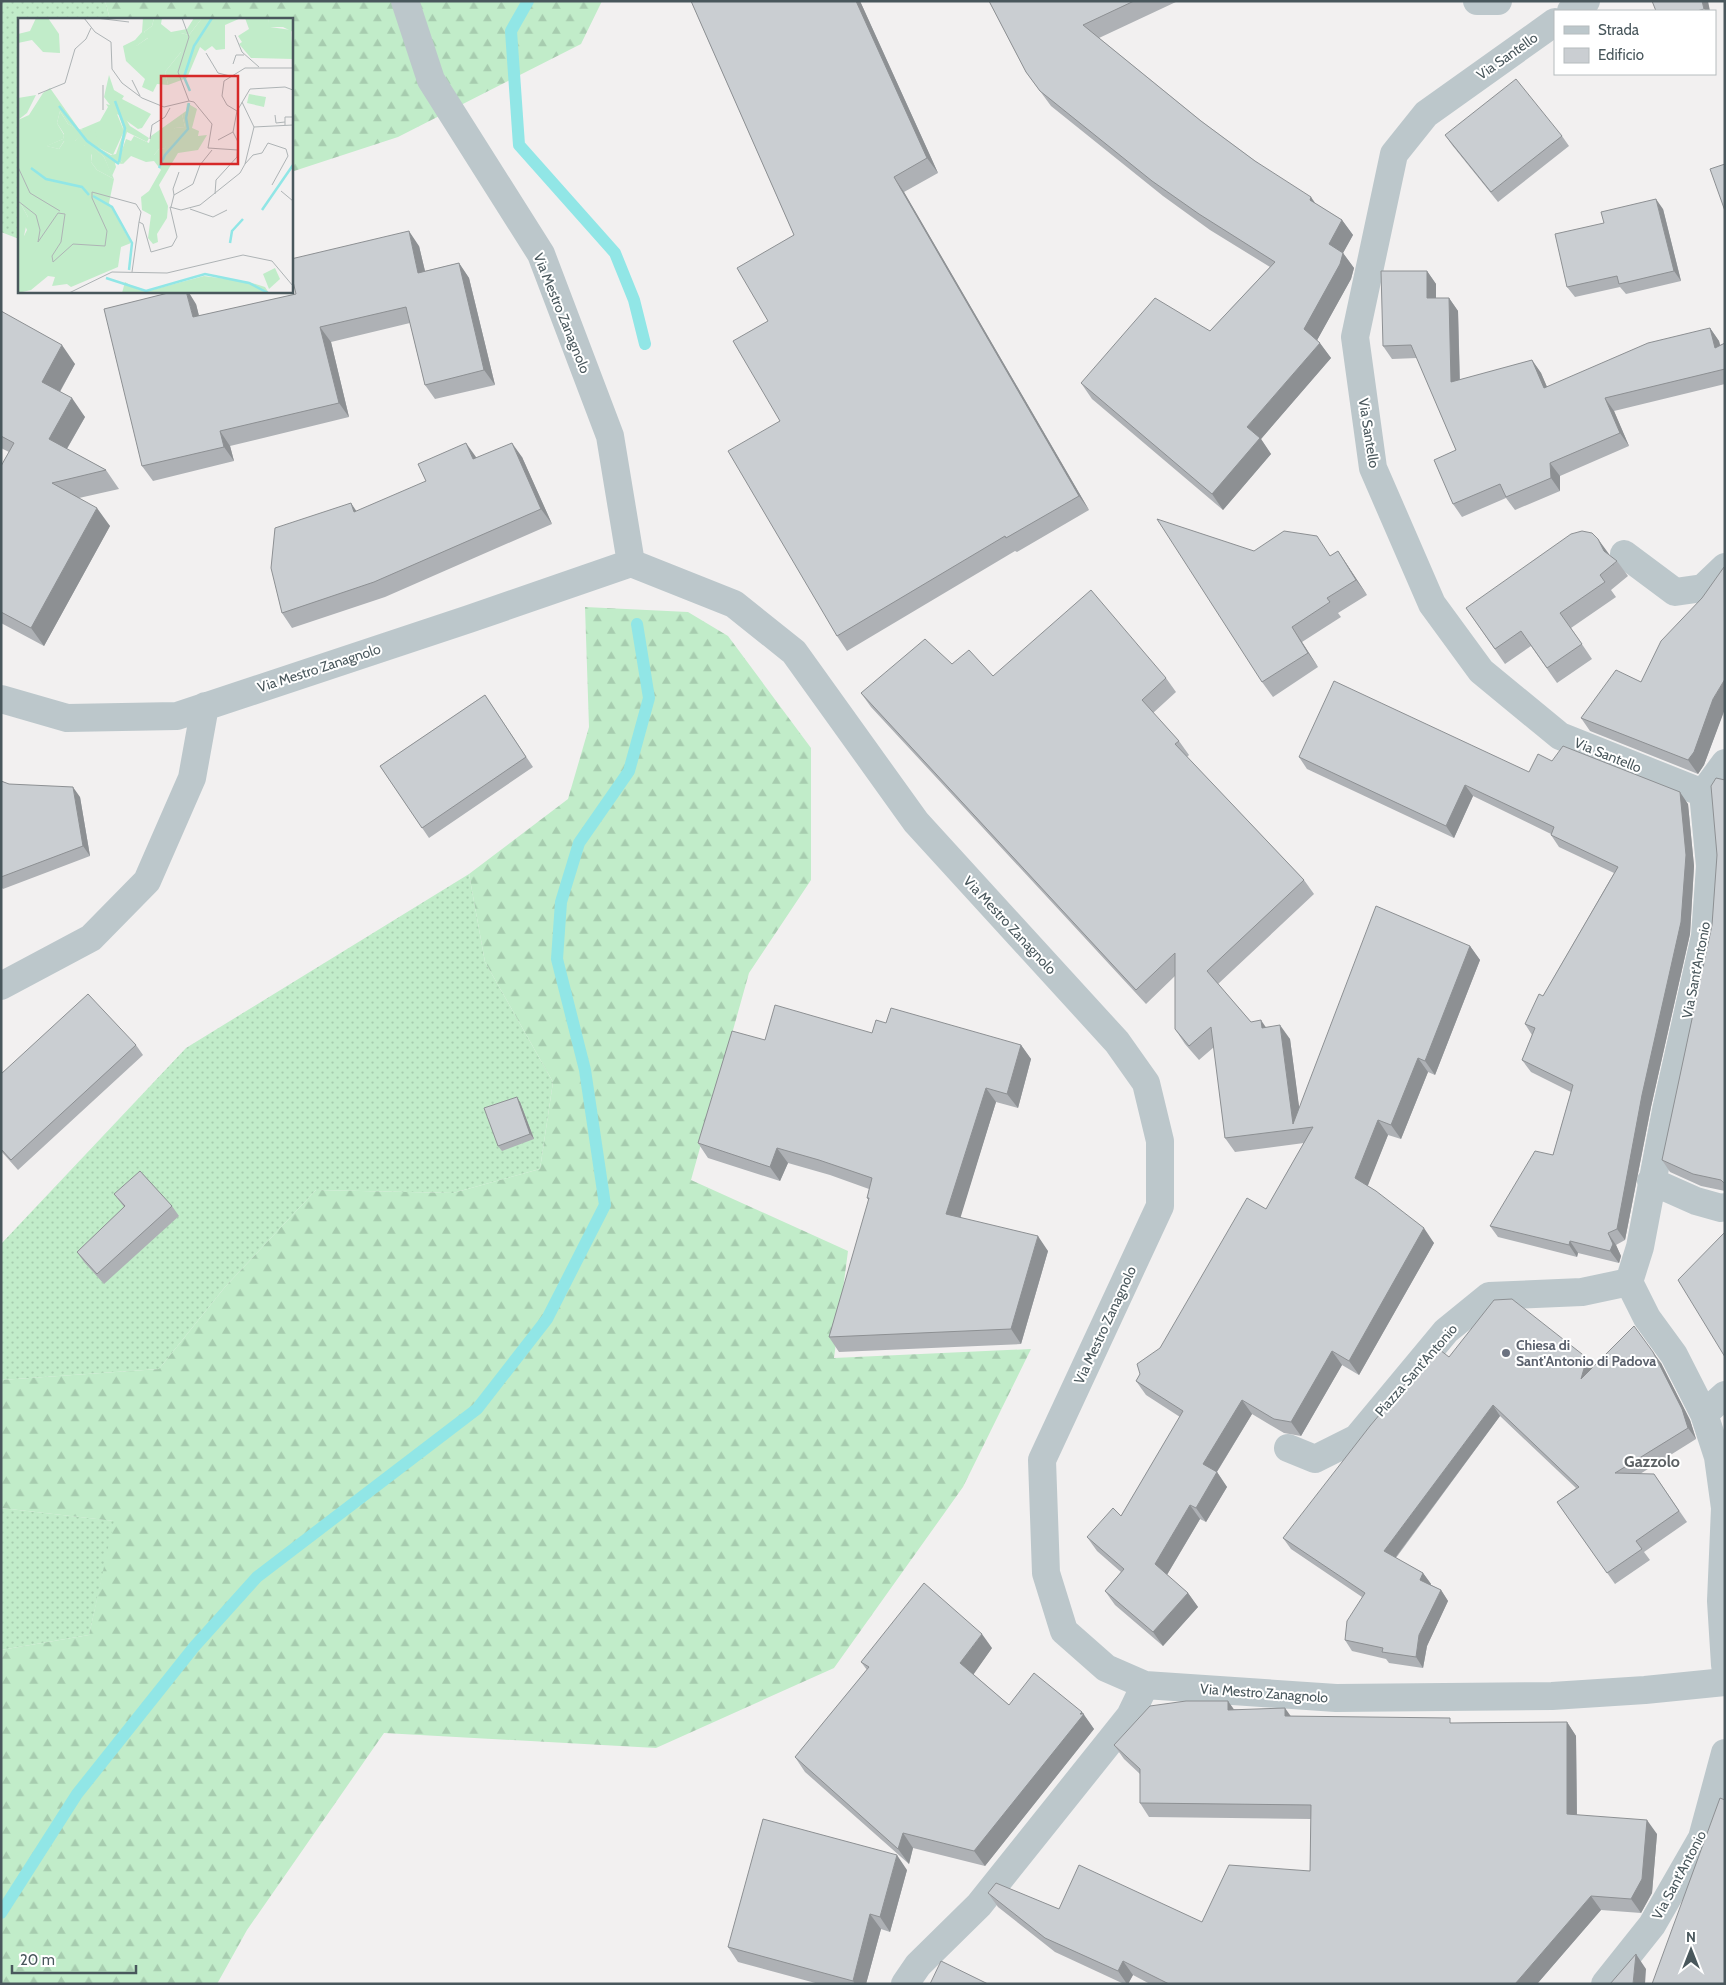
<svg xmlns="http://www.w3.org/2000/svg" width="1726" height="1985" viewBox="0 0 1726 1985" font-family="Cabin,sans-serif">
<defs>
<pattern id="grass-dots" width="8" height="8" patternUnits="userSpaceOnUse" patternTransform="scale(1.25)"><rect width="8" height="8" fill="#c1ecc9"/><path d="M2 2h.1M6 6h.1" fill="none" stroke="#a7ccaf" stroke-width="1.8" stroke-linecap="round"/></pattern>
<pattern id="forest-firs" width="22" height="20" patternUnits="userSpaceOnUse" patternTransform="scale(1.25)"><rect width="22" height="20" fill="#c1ecc9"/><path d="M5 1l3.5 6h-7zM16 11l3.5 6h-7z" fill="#a7ccaf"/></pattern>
</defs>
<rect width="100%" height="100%" fill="#f2f0f0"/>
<path fill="url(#grass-dots)" d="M 1,1 L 105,1 L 110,19 L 19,19 L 19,239 L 1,232 Z
M 469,874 L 485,962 L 553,1082 L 540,1169 L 453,1193 L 316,1190 L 225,1287 L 159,1369 L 1,1380 L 1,1244 L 186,1048 Z
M 1,1508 L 115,1521 L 89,1635 L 1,1650 Z"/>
<path fill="url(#forest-firs)" d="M 105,1 L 602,1 L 581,44 L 398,137 L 291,172 L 291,19 L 110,19 Z
M 585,607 L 688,612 L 728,636 L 811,748 L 811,880 L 749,973 L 691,1180 L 848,1251 L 834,1358 L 1031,1349 L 963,1487 L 834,1668 L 656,1748 L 384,1733 L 247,1930 L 217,1984 L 1,1984 L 1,1650 L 89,1635 L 114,1521 L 1,1508 L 1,1380 L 159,1369 L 225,1287 L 316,1190 L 453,1193 L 540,1169 L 553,1082 L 485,962 L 469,874 L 568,799 L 589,727 Z"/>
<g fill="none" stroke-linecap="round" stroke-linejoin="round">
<path stroke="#91e6e6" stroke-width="12" d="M 528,1 L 511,31 L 519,145 L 615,253 L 634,300 L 645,344
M 1,1913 L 77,1794 L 194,1647 L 257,1577 L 477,1409 L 547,1319 L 605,1205 L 585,1070 L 557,959 L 561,902 L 579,843 L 629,771 L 649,698 L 637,624"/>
<path stroke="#bcc7cb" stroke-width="28" d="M 405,1 L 431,80 L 541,254 L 610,436 L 631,563
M 1477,1 L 1498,1
M 1571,11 L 1586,1
M 1555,22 L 1426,114 L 1394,154 L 1355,337 L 1373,468 L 1432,604 L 1481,671 L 1560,736 L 1703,793
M 1624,554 L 1675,592 L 1703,588 L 1725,567
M 1,699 L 67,718 L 177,716 L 469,619 L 631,563 L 734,604 L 794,652 L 916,822 L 1117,1042 L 1146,1083 L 1160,1141 L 1160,1206 L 1042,1460 L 1046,1573 L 1064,1631 L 1106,1668 L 1145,1685 L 1336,1698 L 1552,1696 L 1645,1690 L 1725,1682
M 1,986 L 91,938 L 147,881 L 192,778 L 205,706
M 1651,1181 L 1696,1201 L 1721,1208 L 1725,1207
M 1629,1282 L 1640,1247 L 1666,1110 L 1705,936 L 1710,866 L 1703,793 L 1725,763
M 1629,1282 L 1647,1318 L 1674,1355 L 1704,1414 L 1718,1457 L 1725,1508
M 1704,1414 L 1725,1395
M 1288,1448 L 1315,1459 L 1357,1438 L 1446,1331 L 1489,1296 L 1582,1292 L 1629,1282
M 1725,1508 L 1721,1601 L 1725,1665
M 905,1984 L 918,1965 L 979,1905 L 1130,1716 L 1145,1685
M 1605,1984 L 1652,1925 L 1702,1838 L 1725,1753"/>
</g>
<path fill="#aeb1b5" d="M 691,1 L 860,1 L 938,173 L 904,192 L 1089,510 L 1017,552 L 1015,551 L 847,651 L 837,636 L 780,421 L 768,321 L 794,235 Z
M 989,1 L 1178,1 L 1099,38 L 1201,121 L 1255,161 L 1316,204 L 1342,220 L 1353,235 L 1343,253 L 1354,268 L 1351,279 L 1317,340 L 1331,358 L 1261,439 L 1271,454 L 1223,510 L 1092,399 L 1081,383 L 1210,331 L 1270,267 L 1210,230 L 1163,196 L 1051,106 L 1026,72 Z
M 1445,135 L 1562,136 L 1569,146 L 1498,202 L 1452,145 Z
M 1663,209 L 1681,281 L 1626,294 L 1620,287 L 1575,297 L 1567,287 Z
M 419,246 L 425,271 L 459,263 L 469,278 L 495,385 L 435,399 L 425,385 L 410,323 L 331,342 L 349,417 L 230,446 L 234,461 L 153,481 L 142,466 L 196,304 L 199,316 L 296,294 Z
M 1427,271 L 1436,284 L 1436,298 L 1449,298 L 1458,311 L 1460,380 L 1532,360 L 1541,373 L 1547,387 L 1710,328 L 1719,341 L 1720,345 L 1725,343 L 1725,384 L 1614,411 L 1629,446 L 1560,476 L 1560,491 L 1515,510 L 1506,498 L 1462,517 L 1453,504 L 1456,450 L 1417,358 L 1392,359 L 1383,346 Z
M 1,311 L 75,364 L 60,392 L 85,417 L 67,449 L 106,470 L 119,489 L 79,498 L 110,526 L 44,646 L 1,623 L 1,466 L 9,452 L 1,448 Z
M 522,457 L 552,524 L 385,597 L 292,628 L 282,613 L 426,481 L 477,458 Z
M 1598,539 L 1609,556 L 1617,561 L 1628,576 L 1611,590 L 1616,597 L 1571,628 L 1592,659 L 1557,683 L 1531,646 L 1505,664 L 1466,608 Z
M 1254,551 L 1331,556 L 1338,551 L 1367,595 L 1338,613 L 1341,617 L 1302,642 L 1318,667 L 1273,697 L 1262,682 Z
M 952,664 L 993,676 L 1166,678 L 1176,692 L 1153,713 L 1179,741 L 1189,755 L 1187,757 L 1304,880 L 1314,894 L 1218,984 L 1251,1022 L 1266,1027 L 1290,1039 L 1299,1108 L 1470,946 L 1480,960 L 1435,1075 L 1428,1072 L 1401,1139 L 1388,1135 L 1367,1186 L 1434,1243 L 1359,1375 L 1342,1365 L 1301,1436 L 1284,1433 L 1252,1414 L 1217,1472 L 1227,1487 L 1206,1522 L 1200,1519 L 1167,1575 L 1188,1593 L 1198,1607 L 1163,1646 L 1115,1605 L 1105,1591 L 1121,1572 L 1097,1551 L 1087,1537 L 1121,1516 L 1180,1417 L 1146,1395 L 1136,1381 L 1160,1348 L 1266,1209 L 1304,1143 L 1235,1152 L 1225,1138 L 1214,1047 L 1199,1060 L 1185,1044 L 1175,1029 L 1175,976 L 1146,1004 L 871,707 L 861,693 Z
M 1641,682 L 1723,713 L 1704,765 L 1698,774 L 1590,731 L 1581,718 Z
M 485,695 L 533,767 L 429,838 L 380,766 Z
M 1299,757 L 1529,772 L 1552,761 L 1688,804 L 1694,866 L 1690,934 L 1651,1107 L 1625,1240 L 1616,1245 L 1621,1256 L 1619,1263 L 1578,1253 L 1577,1257 L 1498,1237 L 1490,1226 L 1553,1155 L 1571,1092 L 1531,1072 L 1522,1060 L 1532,1035 L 1525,1024 L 1543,996 L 1614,873 L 1559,847 L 1551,835 L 1551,834 L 1473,796 L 1454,838 L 1307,769 Z
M 1725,780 L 1725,1191 L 1701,1186 L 1670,1172 L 1662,1160 L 1712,925 Z
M 1,781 L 9,784 L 80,797 L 90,856 L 3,889 L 1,887 Z
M 872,1033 L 1021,1045 L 1031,1059 L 1018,1108 L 996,1102 L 960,1217 L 1048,1251 L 1021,1344 L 839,1352 L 829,1337 L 869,1201 L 867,1198 L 869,1189 L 830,1175 L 788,1163 L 780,1181 L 708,1158 L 698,1143 L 765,1040 Z
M 136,1045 L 143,1055 L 18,1170 L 1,1151 L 1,1074 Z
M 520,1102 L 534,1139 L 502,1151 L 498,1146 Z
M 114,1194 L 172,1206 L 179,1216 L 104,1284 L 84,1262 L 77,1252 L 124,1207 Z
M 1449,1357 L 1593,1367 L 1661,1363 L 1690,1420 L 1696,1439 L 1640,1474 L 1654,1474 L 1687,1522 L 1644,1552 L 1650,1560 L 1615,1584 L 1557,1502 L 1576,1488 L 1500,1416 L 1396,1558 L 1423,1573 L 1431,1584 L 1431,1585 L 1441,1590 L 1448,1601 L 1427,1646 L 1423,1668 L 1389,1663 L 1386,1659 L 1352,1651 L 1345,1640 L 1362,1597 L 1291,1549 L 1283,1538 Z
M 992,1648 L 973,1674 L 1009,1705 L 1082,1712 L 1094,1729 L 985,1866 L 913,1848 L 909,1864 L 805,1772 L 795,1757 L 867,1670 L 861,1662 Z
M 1234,1709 L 1291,1716 L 1453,1723 L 1567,1722 L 1576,1736 L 1577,1815 L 1657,1834 L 1652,1893 L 1641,1913 L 1601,1910 L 1537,1984 L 1150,1984 L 1133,1975 L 1128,1984 L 1124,1984 L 1055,1952 L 998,1907 L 988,1893 L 1059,1909 L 1202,1922 L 1310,1871 L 1311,1819 L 1149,1817 L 1140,1803 L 1140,1774 L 1124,1759 L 1114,1745 Z
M 907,1870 L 890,1932 L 881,1929 L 866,1984 L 819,1984 L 738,1962 L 728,1947 Z"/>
<path fill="#8d9093" d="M 856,1 L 860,1 L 938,173 L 927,158 Z
M 1702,1 L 1708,1 L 1710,11 L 1705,11 L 1704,9 Z
M 894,177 L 904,192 L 1089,510 L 1079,496 Z
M 1311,197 L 1322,213 L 1310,200 Z
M 1656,199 L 1663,209 L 1681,281 L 1674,271 Z
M 1342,220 L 1353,235 L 1343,253 L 1354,268 L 1351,279 L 1315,344 L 1304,329 L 1329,244 Z
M 409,231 L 419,246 L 429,288 L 418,273 Z
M 459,263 L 469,278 L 495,385 L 484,370 Z
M 1427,271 L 1436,284 L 1436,311 L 1427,298 Z
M 186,291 L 188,291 L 196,304 L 203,332 L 193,317 Z
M 1449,298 L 1458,311 L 1460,395 L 1451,382 Z
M 320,327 L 331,342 L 349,417 L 339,403 Z
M 1710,328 L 1719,341 L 1724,360 L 1715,348 Z
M 1320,343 L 1331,358 L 1261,439 L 1271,454 L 1223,510 L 1212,494 L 1247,427 Z
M 62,345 L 75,364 L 55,400 L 42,382 Z
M 1532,360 L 1541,373 L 1553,401 L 1544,388 Z
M 72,398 L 85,417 L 62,457 L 49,439 Z
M 1605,398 L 1614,411 L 1629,446 L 1620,433 Z
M 220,431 L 230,446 L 234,461 L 224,447 Z
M 466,443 L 476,457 L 484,474 L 473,459 Z
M 512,443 L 522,457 L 552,524 L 541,509 Z
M 1550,463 L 1560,476 L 1560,491 L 1551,478 Z
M 351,503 L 361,518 L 354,512 Z
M 97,508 L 110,526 L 44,646 L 31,628 Z
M 1598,539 L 1609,554 L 1614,566 L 1604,551 Z
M 1338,551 L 1348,566 L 1367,595 L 1356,580 Z
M 1292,627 L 1302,642 L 1318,667 L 1308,653 Z
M 1725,679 L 1725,709 L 1704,765 L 1698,774 L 1688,760 L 1713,699 Z
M 1465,785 L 1473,796 L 1454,838 L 1446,826 Z
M 73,787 L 80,797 L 90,856 L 83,846 Z
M 1680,792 L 1688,804 L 1694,866 L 1690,934 L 1651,1107 L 1625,1240 L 1617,1229 Z
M 1470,946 L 1480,960 L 1435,1075 L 1425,1061 Z
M 1261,1020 L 1271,1035 L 1262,1028 Z
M 1280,1025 L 1290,1039 L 1302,1128 L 1293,1124 Z
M 1021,1045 L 1031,1059 L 1018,1108 L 1007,1094 Z
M 1418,1058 L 1428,1072 L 1401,1139 L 1391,1125 Z
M 986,1088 L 996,1102 L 957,1229 L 946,1214 Z
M 517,1097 L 520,1102 L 534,1139 L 530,1134 Z
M 1378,1120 L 1388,1135 L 1365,1193 L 1355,1178 Z
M 777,1148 L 788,1163 L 780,1181 L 770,1167 Z
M 1424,1228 L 1434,1243 L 1359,1375 L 1349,1361 Z
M 1608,1233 L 1616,1245 L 1621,1256 L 1619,1263 L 1610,1251 Z
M 1038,1236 L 1048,1251 L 1021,1344 L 1011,1329 Z
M 1570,1241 L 1578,1253 L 1577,1257 L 1569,1245 Z
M 1332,1351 L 1342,1365 L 1301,1436 L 1291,1422 Z
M 1653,1352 L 1661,1363 L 1690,1420 L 1696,1439 L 1688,1428 Z
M 1587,1358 L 1594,1369 L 1581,1379 Z
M 1242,1400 L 1252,1414 L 1213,1478 L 1203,1464 Z
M 1493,1405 L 1500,1416 L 1392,1562 L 1384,1551 Z
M 1217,1472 L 1227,1487 L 1206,1522 L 1196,1508 Z
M 1190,1505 L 1200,1519 L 1165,1578 L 1155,1564 Z
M 1423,1573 L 1431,1584 L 1428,1591 L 1420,1580 Z
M 1441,1590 L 1448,1601 L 1427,1646 L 1423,1668 L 1416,1657 L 1419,1635 Z
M 1188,1593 L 1198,1607 L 1163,1646 L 1153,1632 Z
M 982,1634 L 992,1648 L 971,1678 L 960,1663 Z
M 1228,1701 L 1238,1715 L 1228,1710 Z
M 1285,1708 L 1295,1722 L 1285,1716 Z
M 1082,1712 L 1094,1729 L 985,1866 L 974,1851 Z
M 1567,1722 L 1576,1736 L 1577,1828 L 1567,1814 Z
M 1647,1820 L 1657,1834 L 1652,1893 L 1641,1913 L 1631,1899 Z
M 903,1833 L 913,1848 L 909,1864 L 898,1849 Z
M 897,1855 L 907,1870 L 890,1932 L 880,1917 Z
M 1591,1896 L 1601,1910 L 1537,1984 L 1515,1984 Z
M 870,1914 L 881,1929 L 866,1984 L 855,1984 L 853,1981 Z
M 1636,1954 L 1646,1969 L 1645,1984 L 1633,1984 Z
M 1123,1961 L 1133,1975 L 1128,1984 L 1127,1984 L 1118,1971 Z"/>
<path fill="#caced2" stroke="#8d9093" d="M 691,1 L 856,1 L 927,158 L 894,177 L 1079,496 L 1006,538 L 1005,536 L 837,636 L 728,451 L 780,421 L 733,341 L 768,321 L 737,268 L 794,235 Z
M 989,1 L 1134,1 L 1083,25 L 1201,121 L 1255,161 L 1311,197 L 1310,200 L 1342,220 L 1329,244 L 1343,253 L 1340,264 L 1304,329 L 1320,343 L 1247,427 L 1260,438 L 1212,494 L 1081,383 L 1155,298 L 1210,331 L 1275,262 L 1199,214 L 1152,181 L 1040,91 L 1026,72 Z
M 1652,1 L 1702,1 L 1704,9 L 1697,11 L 1656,11 Z
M 1516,79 L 1562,136 L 1491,192 L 1445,135 Z
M 1725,164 L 1725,211 L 1710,169 Z
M 1656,199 L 1674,271 L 1619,284 L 1617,276 L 1567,287 L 1555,234 L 1604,223 L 1601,212 Z
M 409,231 L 418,273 L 459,263 L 484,370 L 425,385 L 406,307 L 320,327 L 339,403 L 220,431 L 224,447 L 142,466 L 104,309 L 176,291 L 186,291 L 193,317 L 296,294 L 291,273 L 291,259 Z
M 1381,271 L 1427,271 L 1427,298 L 1449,298 L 1451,382 L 1532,360 L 1544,388 L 1648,343 L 1710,328 L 1715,348 L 1725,343 L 1725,369 L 1605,398 L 1620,433 L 1550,463 L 1551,478 L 1506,497 L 1500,484 L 1453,504 L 1434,460 L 1456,450 L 1411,345 L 1383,346 Z
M 1,311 L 62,345 L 42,382 L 72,398 L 49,439 L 106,470 L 52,483 L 97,508 L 31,628 L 1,612 L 1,466 L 14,443 L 1,436 Z
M 466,443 L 473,459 L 512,443 L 541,509 L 374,582 L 282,613 L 271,568 L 275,528 L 351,503 L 354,512 L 426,481 L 418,464 Z
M 1157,519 L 1254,551 L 1284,531 L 1317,536 L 1330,556 L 1338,551 L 1356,580 L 1327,598 L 1330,602 L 1292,627 L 1308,653 L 1262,682 Z
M 1582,531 L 1592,533 L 1598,539 L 1604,551 L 1617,561 L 1600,575 L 1605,582 L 1560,613 L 1582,644 L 1547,668 L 1521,631 L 1495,649 L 1466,608 L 1571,534 Z
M 1724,567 L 1725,679 L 1713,699 L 1694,752 L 1688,760 L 1581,718 L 1616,670 L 1641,682 L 1661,641 L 1702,598 Z
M 1091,590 L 1166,678 L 1142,700 L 1179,741 L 1175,744 L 1304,880 L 1207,971 L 1251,1022 L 1261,1020 L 1262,1028 L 1280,1025 L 1293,1124 L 1376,906 L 1470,946 L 1425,1061 L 1418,1058 L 1391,1125 L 1378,1120 L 1355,1178 L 1376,1191 L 1424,1228 L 1349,1361 L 1332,1351 L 1291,1422 L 1274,1419 L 1242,1400 L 1203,1464 L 1217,1472 L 1196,1508 L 1190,1505 L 1155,1564 L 1188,1593 L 1153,1632 L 1105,1591 L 1124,1569 L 1087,1537 L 1113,1508 L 1121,1516 L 1183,1411 L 1136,1381 L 1140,1374 L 1137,1364 L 1160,1348 L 1247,1198 L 1266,1209 L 1313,1127 L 1225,1138 L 1211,1027 L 1189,1046 L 1175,1029 L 1175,953 L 1136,990 L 861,693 L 925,639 L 952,664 L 969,650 L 993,676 Z
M 1334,681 L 1529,772 L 1538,754 L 1552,761 L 1563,746 L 1680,792 L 1686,855 L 1681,922 L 1642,1095 L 1617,1229 L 1608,1233 L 1613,1244 L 1610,1251 L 1570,1241 L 1569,1245 L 1490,1226 L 1535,1151 L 1553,1155 L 1573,1085 L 1522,1060 L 1535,1028 L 1525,1024 L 1539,994 L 1543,996 L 1618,867 L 1551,835 L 1554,827 L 1465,785 L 1446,826 L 1299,757 Z
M 485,695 L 526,757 L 422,828 L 380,766 Z
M 1716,778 L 1725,780 L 1725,1184 L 1721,1180 L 1693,1174 L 1662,1160 L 1712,925 L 1717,855 L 1711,786 Z
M 1,781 L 9,784 L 73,787 L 83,846 L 1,877 Z
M 88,994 L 136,1045 L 11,1160 L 1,1149 L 1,1074 Z
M 775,1005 L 872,1033 L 876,1020 L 886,1023 L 891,1008 L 1021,1045 L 1007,1094 L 986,1088 L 946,1214 L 1038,1236 L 1011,1329 L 829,1337 L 869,1198 L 867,1198 L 872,1178 L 819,1160 L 777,1148 L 770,1167 L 698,1143 L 732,1031 L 765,1040 Z
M 517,1097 L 530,1134 L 498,1146 L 484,1108 Z
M 140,1171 L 172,1206 L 97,1274 L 77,1252 L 125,1206 L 114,1194 Z
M 1725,1232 L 1725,1357 L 1678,1280 Z
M 1512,1299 L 1587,1358 L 1581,1379 L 1634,1326 L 1653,1352 L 1682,1409 L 1688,1428 L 1615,1473 L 1654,1474 L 1679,1511 L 1636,1541 L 1642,1549 L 1607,1573 L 1557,1502 L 1579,1487 L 1493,1405 L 1384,1551 L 1423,1573 L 1420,1580 L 1441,1590 L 1419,1635 L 1416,1657 L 1382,1652 L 1383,1648 L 1345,1640 L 1347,1621 L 1365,1593 L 1283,1538 L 1370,1426 L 1436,1347 L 1449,1357 L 1494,1300 Z
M 924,1583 L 982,1634 L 960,1663 L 1009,1705 L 1034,1673 L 1082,1712 L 1080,1714 L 1084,1714 L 974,1851 L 903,1833 L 898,1849 L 795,1757 L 869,1667 L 861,1662 Z
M 1186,1701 L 1228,1701 L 1228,1710 L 1285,1708 L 1285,1716 L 1450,1718 L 1450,1723 L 1567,1722 L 1567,1814 L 1647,1820 L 1642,1879 L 1631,1899 L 1591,1896 L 1515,1984 L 1169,1984 L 1123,1961 L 1118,1971 L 1045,1938 L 988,1893 L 996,1883 L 1059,1909 L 1079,1865 L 1202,1922 L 1229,1865 L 1310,1871 L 1311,1805 L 1140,1803 L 1140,1769 L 1114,1745 L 1150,1706 Z
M 1720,1798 L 1725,1800 L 1725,1984 L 1652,1984 Z
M 763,1819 L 897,1855 L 880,1917 L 870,1914 L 853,1981 L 728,1947 Z
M 1636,1954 L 1633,1984 L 1610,1984 Z
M 941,1961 L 988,1984 L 930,1984 Z"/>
<circle fill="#6b7280" stroke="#fff" stroke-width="2" cx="1506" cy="1353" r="5"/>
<g text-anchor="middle" stroke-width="4" stroke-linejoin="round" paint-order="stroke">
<g font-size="14" fill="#49575c" stroke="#fff">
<text transform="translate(1507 56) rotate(-35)" y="5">Via Santello</text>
<text transform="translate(562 313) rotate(68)" y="5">Via Mestro Zanagnolo</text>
<text transform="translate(1369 433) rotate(81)" y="5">Via Santello</text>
<text transform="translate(319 668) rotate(-18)" y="5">Via Mestro Zanagnolo</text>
<text transform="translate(1608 755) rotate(22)" y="5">Via Santello</text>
<text transform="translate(1010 925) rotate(47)" y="5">Via Mestro Zanagnolo</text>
<text transform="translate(1696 970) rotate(-79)" y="5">Via Sant'Antonio</text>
<text transform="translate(1105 1325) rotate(-65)" y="5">Via Mestro Zanagnolo</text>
<text transform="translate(1416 1370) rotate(-49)" y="5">Piazza Sant'Antonio</text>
<text transform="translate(1264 1693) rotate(4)" y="5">Via Mestro Zanagnolo</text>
<text transform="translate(1679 1875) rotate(-62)" y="5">Via Sant'Antonio</text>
</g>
<g font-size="14" font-weight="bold" fill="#5b616d" stroke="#fff" text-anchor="start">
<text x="1516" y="1350">Chiesa di<tspan x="1516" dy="16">Sant'Antonio di Padova</tspan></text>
</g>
<g font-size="16" font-weight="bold" fill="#5c6164" stroke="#fff">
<text x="1652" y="1467">Gazzolo</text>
</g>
</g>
<g transform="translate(18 18)">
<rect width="275" height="275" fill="#f2f0f0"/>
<path d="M 136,0 L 144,0 L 143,6 L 153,14 L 169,11 L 176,0 L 184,0 L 171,17 L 163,15 L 163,34 L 147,54 L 150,67 L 139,66 L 135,74 L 124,69 L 127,61 L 108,43 L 105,28 L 117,22 L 118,28 L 130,20 L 126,14 L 134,8 ZM 250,0 L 275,0 L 275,14 L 265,9 L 251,9 ZM 91,57 L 96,72 L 106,78 L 104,81 L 133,96 L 124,110 L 120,111 L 99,96 L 106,113 L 95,137 L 81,130 L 73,116 L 63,111 L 82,103 L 90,89 L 88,86 L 92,87 L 86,79 ZM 18,77 L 9,95 L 0,102 L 0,80 ZM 42,93 L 50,106 L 61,112 L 62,119 L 57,123 L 46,123 L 41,131 L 28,128 L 45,121 L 46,116 L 39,105 ZM 164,96 L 167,109 L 157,110 L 147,130 L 141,131 L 136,137 L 136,143 L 128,144 L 113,138 L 105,146 L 101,140 L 108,121 L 113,123 L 116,118 L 131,125 L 133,118 ZM 66,121 L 86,139 L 96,161 L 79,152 L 73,144 L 74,137 L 66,127 ZM 0,181 L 10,199 L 6,218 L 0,218 Z" fill="#c1ecc9"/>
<path d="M 18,0 L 30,0 L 41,16 L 42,35 L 25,34 L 14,22 L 0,25 L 0,16 L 12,13 ZM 125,0 L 136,0 L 134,8 L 126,14 L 131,19 L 117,29 L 117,22 L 124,14 ZM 184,0 L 223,0 L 207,7 L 207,31 L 198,32 L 194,28 L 187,33 L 182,29 L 169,60 L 150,67 L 147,54 L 163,34 L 163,15 L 171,17 ZM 227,0 L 250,0 L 252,9 L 273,12 L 275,41 L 233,40 L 221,26 L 224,24 L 220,18 L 231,11 ZM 32,70 L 61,111 L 77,114 L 81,130 L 93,137 L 98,136 L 106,113 L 95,80 L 112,108 L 131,120 L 129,124 L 109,114 L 101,140 L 105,146 L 97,145 L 98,149 L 94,158 L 86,139 L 66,122 L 66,127 L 74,131 L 73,144 L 79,152 L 96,161 L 91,185 L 113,225 L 103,229 L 100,249 L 53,269 L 49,266 L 34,268 L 37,259 L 30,258 L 13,272 L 0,275 L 0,218 L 6,218 L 9,212 L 5,203 L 10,199 L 0,181 L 0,102 L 11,97 L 25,75 ZM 42,93 L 50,106 L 60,112 L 61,119 L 57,123 L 49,119 L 41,131 L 29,128 L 45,121 L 46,117 L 39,105 ZM 169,85 L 179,91 L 174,110 L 181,113 L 180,118 L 189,117 L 180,132 L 160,135 L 141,167 L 150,188 L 149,200 L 139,216 L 140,224 L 135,226 L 130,220 L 133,197 L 124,192 L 123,179 L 131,173 L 143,152 L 136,143 L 136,137 L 141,131 L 147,130 L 148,125 L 140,124 L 157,110 L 167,109 L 164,96 L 168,93 ZM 186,258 L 231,264 L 247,269 L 251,275 L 104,275 L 107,264 L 119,271 L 130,273 Z" fill="#c1ecc9" fill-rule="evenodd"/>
<path d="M 257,250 L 262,261 L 251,271 L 245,256 Z" fill="#c1ecc9"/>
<path d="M 231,76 L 248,79 L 246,89 L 229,85 Z" fill="#c1ecc9"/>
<path fill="none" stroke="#91e6e6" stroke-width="2.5" d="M 172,73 L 166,59 L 176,28 L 194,0M 97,83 L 107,110 L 101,144M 41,88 L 69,123 L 101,146M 13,150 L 28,161 L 64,169 L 71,177M 141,150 L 147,137 L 170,111 L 168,100 L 171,85M 75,178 L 94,189 L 114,225 L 111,252M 244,192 L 275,147M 212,225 L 214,213 L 225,201M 88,260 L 128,273 L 187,256 L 231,265 L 250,275"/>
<path fill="none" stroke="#aeb3b5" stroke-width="1" d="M 66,0 L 77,14 L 93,24 L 94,51 L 104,65 L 124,80 L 146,89 L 171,83 L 176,84 L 194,106 L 190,130 L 220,132M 78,0 L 111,4M 164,0 L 171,19 L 160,54 L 171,83M 217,17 L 224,34 L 241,49M 188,35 L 200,55 L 212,58M 215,46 L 218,37 L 226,37M 114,62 L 122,78M 85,67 L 85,92M 20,76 L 47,65 L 57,31 L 68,21 L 73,10M 224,84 L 236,109M 219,93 L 209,87 L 204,78 L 206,63 L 227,50 L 275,50M 257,97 L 258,105 L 267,104M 267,107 L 267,99 L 275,99M 215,114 L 219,93 L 232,71 L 267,69 L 275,72M 132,121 L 134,107 L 147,99 L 152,90M 200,122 L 215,114M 227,146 L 235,137 L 244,135 L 250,125 L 268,131 L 270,138 L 254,167M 0,149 L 12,175 L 42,193M 263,173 L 275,183M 197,176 L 198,162 L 219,139 L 220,124 L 215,114M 156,177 L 155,171 L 161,154M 0,183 L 18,197 L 22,212 L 20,224 L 40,195 L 47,196 L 43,224 L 34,238 L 35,244 L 55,226 L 87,228 L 89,213 L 74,180 L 74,174 L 118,186 L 123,194 L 121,204M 153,189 L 156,177 L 175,166 L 182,147 L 194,132M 172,191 L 195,199 L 209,192M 114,254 L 121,204 L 125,206 L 133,234 L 154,228 L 159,219 L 152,189 L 163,192 L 182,187 L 222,155 L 227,146 L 236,109 L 275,107M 51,275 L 94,254 L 149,255 L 225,237 L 254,243 L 275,268"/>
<path fill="#d62828" fill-opacity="0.15" stroke="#d62828" stroke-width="2.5" d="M 143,58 L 220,58 L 220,146 L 143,146 Z"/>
<rect width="275" height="275" fill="none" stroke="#49575c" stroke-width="2.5"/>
</g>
<rect width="1726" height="1985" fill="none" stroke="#49575c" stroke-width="5"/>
<rect x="1554" y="10" width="162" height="65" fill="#ffffff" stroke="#b6bcbe"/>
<rect x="1564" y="26" width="25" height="8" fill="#bcc7cb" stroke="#b6bcbe"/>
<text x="1598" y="35" font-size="15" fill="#49575c">Strada</text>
<rect x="1564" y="48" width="25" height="15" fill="#caced2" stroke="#b6bcbe"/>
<text x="1598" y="60" font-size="15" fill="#49575c">Edificio</text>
<g transform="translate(1691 1950)" stroke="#ffffff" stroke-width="4" paint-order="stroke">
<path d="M0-4L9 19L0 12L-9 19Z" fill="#49575c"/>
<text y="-8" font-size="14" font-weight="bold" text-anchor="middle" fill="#49575c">N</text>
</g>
<path d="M12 1965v8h124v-8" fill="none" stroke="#49575c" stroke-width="2.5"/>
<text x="20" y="1965" font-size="15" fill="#49575c" stroke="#ffffff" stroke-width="4" paint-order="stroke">20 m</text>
</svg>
